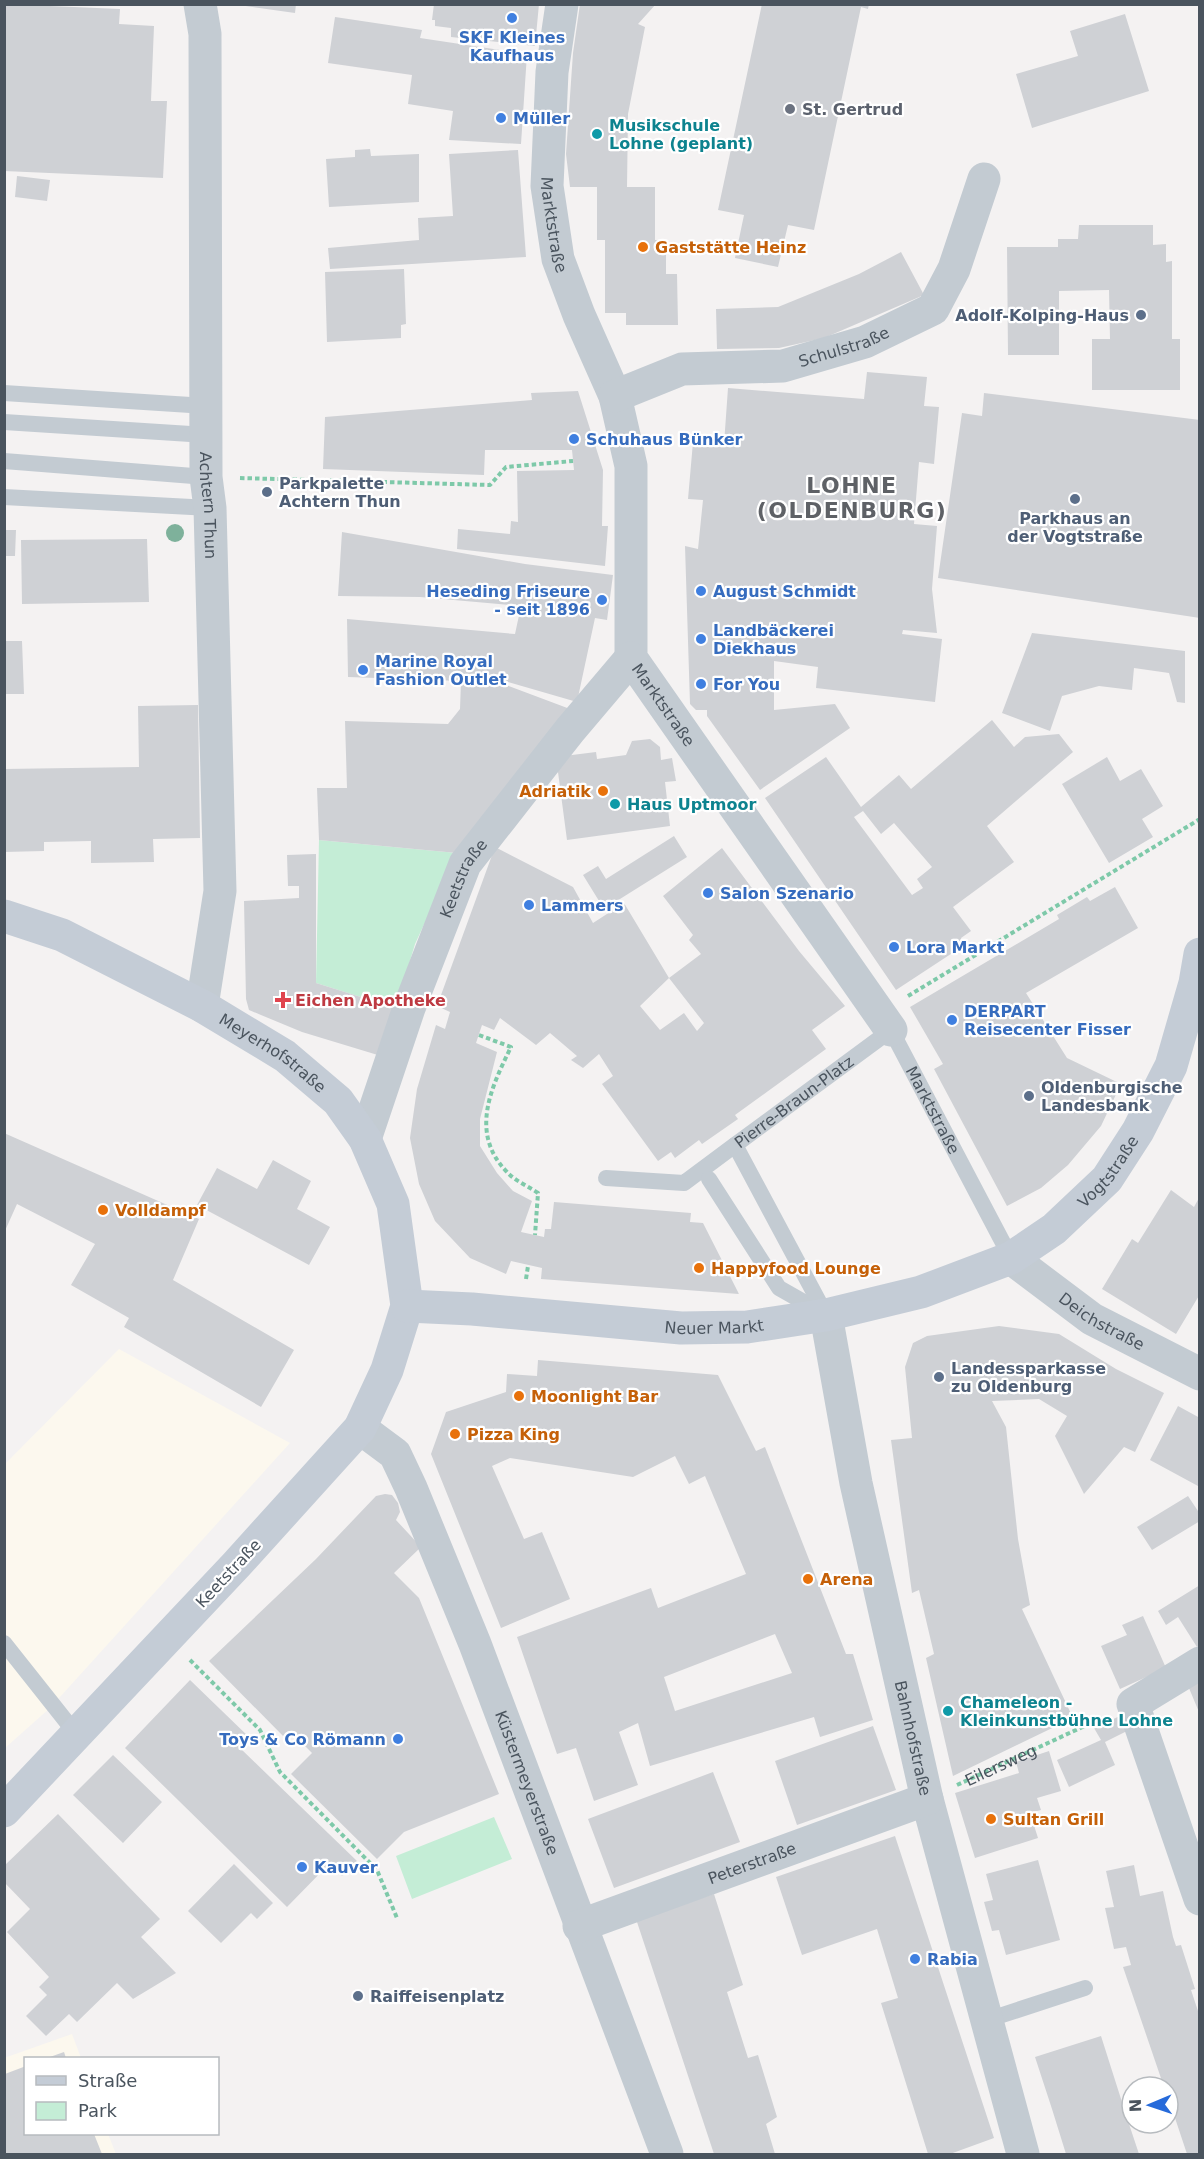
<svg xmlns="http://www.w3.org/2000/svg" width="1204" height="2159" viewBox="0 0 1204 2159" font-family="'DejaVu Sans',sans-serif">
<rect width="100%" height="100%" fill="#f4f2f2"/>
<path fill="#fcf8ee" d="M 119,1349 L 290,1443 L 50,1708 L 5,1748 L 5,1464 Z
M 72,2034 L 81,2058 L 26,2058 L 26,2134 L 108,2134 L 116,2154 L 5,2154 L 4,2058 Z"/>
<path fill="#c4edd6" d="M 319,840 L 457,853 L 415,944 L 396,1008 L 316,983 Z
M 494,1817 L 512,1859 L 412,1899 L 396,1856 Z"/>
<path fill="#cfd1d5" fill-rule="evenodd" d="M 4,4 L 120,9 L 119,24 L 154,26 L 151,101 L 167,101 L 163,178 L 4,171 Z
M 232,4 L 296,4 L 295,13 Z
M 434,4 L 539,4 L 535,46 L 451,37 L 451,28 L 435,26 L 435,20 L 432,20 Z
M 580,4 L 656,4 L 638,24 L 645,27 L 628,114 L 627,187 L 655,187 L 655,240 L 666,240 L 666,274 L 677,274 L 678,325 L 626,325 L 626,313 L 605,313 L 605,240 L 597,240 L 597,187 L 570,187 L 566,154 L 573,53 Z
M 762,4 L 869,4 L 868,9 L 861,7 L 814,230 L 788,225 L 778,267 L 735,258 L 744,215 L 718,210 Z
M 1125,14 L 1149,91 L 1032,128 L 1016,74 L 1078,56 L 1070,31 Z
M 335,17 L 422,30 L 420,38 L 527,54 L 521,144 L 449,140 L 453,111 L 408,104 L 412,75 L 328,63 Z
M 370,149 L 371,156 L 419,154 L 419,202 L 329,207 L 326,159 L 355,157 L 355,150 Z
M 518,150 L 526,257 L 330,269 L 328,248 L 419,240 L 418,218 L 453,216 L 449,154 Z
M 17,176 L 50,180 L 47,201 L 15,197 Z
M 1079,225 L 1153,225 L 1153,245 L 1166,244 L 1166,262 L 1172,261 L 1172,339 L 1180,339 L 1180,390 L 1092,390 L 1092,339 L 1110,339 L 1109,290 L 1059,291 L 1059,355 L 1008,355 L 1007,247 L 1058,247 L 1058,239 L 1078,239 Z
M 901,252 L 924,295 L 824,338 L 779,348 L 717,349 L 716,309 L 778,307 L 859,274 Z
M 404,269 L 406,324 L 401,325 L 401,338 L 327,342 L 325,272 Z
M 867,372 L 927,377 L 924,406 L 939,407 L 934,464 L 919,462 L 914,524 L 937,526 L 932,589 L 937,633 L 903,630 L 902,634 L 942,639 L 935,702 L 816,688 L 818,667 L 774,661 L 774,710 L 835,704 L 850,728 L 760,790 L 707,716 L 707,710 L 696,710 L 690,704 L 685,546 L 698,549 L 703,500 L 688,499 L 693,442 L 724,444 L 728,388 L 864,399 Z
M 578,391 L 603,470 L 602,526 L 608,526 L 605,566 L 457,549 L 458,529 L 510,534 L 511,521 L 518,522 L 517,471 L 574,470 L 572,450 L 485,450 L 484,475 L 323,469 L 325,417 L 532,400 L 531,393 Z
M 984,393 L 1200,420 L 1200,618 L 938,578 L 962,413 L 982,416 Z
M 4,530 L 16,530 L 15,556 L 4,556 Z
M 342,532 L 525,564 L 613,575 L 607,620 L 595,618 L 577,702 L 508,682 L 495,681 L 570,709 L 457,853 L 319,840 L 317,788 L 347,788 L 345,721 L 448,724 L 460,709 L 461,681 L 348,677 L 347,619 L 515,634 L 521,606 L 420,597 L 338,596 Z
M 147,539 L 149,602 L 22,604 L 21,540 Z
M 1032,633 L 1185,651 L 1185,703 L 1177,702 L 1169,673 L 1134,668 L 1132,690 L 1099,686 L 1062,696 L 1050,731 L 1002,713 Z
M 4,641 L 22,641 L 24,694 L 4,694 Z
M 198,705 L 200,838 L 153,839 L 154,862 L 91,863 L 91,841 L 44,842 L 44,851 L 4,852 L 4,769 L 139,767 L 138,706 Z
M 992,720 L 1014,747 L 1025,737 L 1059,734 L 1073,752 L 987,826 L 1014,862 L 953,907 L 971,931 L 961,938 L 963,946 L 896,990 L 765,798 L 826,757 L 861,807 L 899,775 L 911,789 ZM 863,811 L 881,834 L 894,823 L 932,867 L 917,879 L 923,888 L 912,895 L 854,817 Z
M 650,739 L 660,747 L 661,760 L 672,758 L 676,781 L 665,782 L 670,826 L 567,840 L 556,757 L 596,752 L 597,759 L 626,755 L 632,741 Z
M 1107,757 L 1120,781 L 1141,769 L 1163,806 L 1142,819 L 1153,837 L 1109,863 L 1062,784 Z
M 674,836 L 687,857 L 604,909 L 583,875 L 598,866 L 606,879 Z
M 495,847 L 573,887 L 593,923 L 624,903 L 669,978 L 640,1006 L 660,1030 L 684,1013 L 697,1031 L 704,1023 L 669,978 L 701,954 L 689,940 L 693,935 L 663,896 L 722,848 L 799,951 L 845,1006 L 812,1030 L 826,1049 L 735,1115 L 738,1119 L 702,1144 L 699,1140 L 675,1158 L 671,1152 L 658,1161 L 602,1084 L 613,1076 L 599,1054 L 583,1068 L 571,1060 L 577,1056 L 550,1033 L 536,1045 L 500,1018 L 494,1030 L 482,1025 L 476,1043 L 497,1052 L 480,1119 L 480,1146 L 497,1173 L 513,1191 L 532,1201 L 521,1232 L 544,1237 L 545,1229 L 551,1229 L 554,1202 L 691,1213 L 690,1222 L 703,1223 L 739,1294 L 541,1279 L 542,1268 L 511,1261 L 506,1274 L 470,1258 L 435,1221 L 419,1184 L 410,1138 L 417,1089 L 436,1025 L 445,1029 L 450,1012 L 437,1006 Z
M 316,854 L 316,983 L 396,1008 L 381,1056 L 302,1032 L 261,1015 L 249,1010 L 246,999 L 244,901 L 299,898 L 299,886 L 288,886 L 287,855 Z
M 1115,887 L 1138,928 L 1026,993 L 1067,1058 L 1121,1084 L 1101,1126 L 1068,1165 L 1041,1188 L 1007,1206 L 934,1069 L 943,1064 L 910,1007 L 1059,919 L 1057,915 L 1087,897 L 1090,901 Z
M 4,1133 L 199,1219 L 173,1280 L 294,1350 L 261,1407 L 124,1327 L 129,1318 L 71,1285 L 95,1244 L 17,1204 L 4,1233 Z
M 273,1160 L 311,1181 L 297,1209 L 330,1227 L 309,1265 L 197,1205 L 217,1168 L 257,1189 Z
M 1171,1190 L 1194,1207 L 1200,1196 L 1200,1294 L 1176,1334 L 1102,1289 L 1132,1239 L 1138,1243 Z
M 999,1326 L 1059,1334 L 1116,1369 L 1164,1393 L 1135,1452 L 1124,1447 L 1084,1494 L 1055,1436 L 1067,1416 L 1039,1399 L 992,1401 L 1006,1427 L 1018,1539 L 1030,1605 L 1022,1609 L 1073,1718 L 953,1776 L 926,1658 L 934,1654 L 919,1590 L 912,1593 L 891,1440 L 912,1438 L 905,1367 L 913,1343 L 927,1336 Z
M 538,1360 L 718,1375 L 756,1451 L 765,1447 L 846,1654 L 853,1654 L 873,1720 L 820,1737 L 814,1717 L 650,1766 L 638,1723 L 619,1732 L 638,1785 L 594,1801 L 576,1748 L 557,1754 L 517,1637 L 651,1588 L 658,1608 L 746,1574 L 705,1476 L 689,1484 L 675,1456 L 633,1477 L 510,1458 L 492,1466 L 524,1539 L 542,1532 L 570,1599 L 501,1628 L 431,1454 L 446,1412 L 506,1392 L 507,1374 L 537,1376 ZM 775,1634 L 792,1673 L 675,1711 L 664,1677 Z
M 1178,1406 L 1200,1418 L 1198,1486 L 1150,1460 Z
M 385,1494 L 392,1495 L 398,1503 L 400,1512 L 396,1520 L 421,1547 L 394,1573 L 419,1598 L 499,1794 L 404,1832 L 377,1859 L 291,1774 L 312,1753 L 290,1731 L 284,1737 L 209,1661 L 316,1559 L 376,1496 Z
M 1188,1496 L 1200,1514 L 1200,1521 L 1152,1550 L 1137,1527 Z
M 1200,1585 L 1200,1645 L 1197,1647 L 1178,1617 L 1166,1625 L 1158,1611 Z
M 1143,1616 L 1166,1668 L 1120,1689 L 1101,1646 L 1127,1635 L 1122,1625 Z
M 1199,1675 L 1199,1712 L 1186,1681 Z
M 190,1680 L 251,1739 L 241,1749 L 357,1861 L 342,1876 L 330,1863 L 287,1907 L 125,1748 Z
M 1122,1715 L 1129,1730 L 1105,1742 L 1115,1765 L 1069,1787 L 1057,1760 L 1101,1740 L 1094,1728 Z
M 873,1726 L 896,1790 L 797,1825 L 775,1761 Z
M 1049,1751 L 1061,1791 L 1037,1798 L 1041,1810 L 1030,1813 L 1038,1838 L 975,1858 L 955,1793 L 1019,1773 L 1016,1762 Z
M 113,1755 L 162,1802 L 123,1843 L 73,1795 Z
M 713,1772 L 740,1842 L 614,1888 L 588,1819 Z
M 58,1814 L 160,1919 L 141,1937 L 176,1973 L 133,1999 L 117,1983 L 77,2022 L 69,2014 L 46,2036 L 26,2016 L 47,1995 L 39,1987 L 49,1977 L 7,1932 L 30,1909 L 4,1882 L 4,1866 Z
M 895,1836 L 994,2138 L 950,2154 L 928,2154 L 881,2003 L 898,1998 L 877,1929 L 802,1955 L 776,1877 Z
M 1038,1860 L 1060,1940 L 1006,1955 L 999,1930 L 992,1931 L 984,1902 L 993,1900 L 986,1874 Z
M 234,1864 L 273,1903 L 257,1919 L 251,1913 L 221,1943 L 188,1911 Z
M 1134,1865 L 1140,1896 L 1163,1891 L 1173,1937 L 1176,1946 L 1181,1945 L 1195,1989 L 1191,1990 L 1200,2017 L 1200,2154 L 1187,2154 L 1168,2097 L 1168,2087 L 1164,2087 L 1123,1967 L 1131,1965 L 1126,1947 L 1114,1949 L 1105,1908 L 1114,1907 L 1106,1871 Z
M 714,1894 L 743,1985 L 727,1992 L 748,2058 L 758,2055 L 777,2117 L 766,2124 L 775,2154 L 714,2154 L 636,1919 Z
M 1101,2036 L 1128,2121 L 1139,2154 L 1066,2154 L 1052,2109 L 1035,2057 Z
M 64,2052 L 66,2058 L 47,2058 Z
M 26,2066 L 26,2134 L 94,2134 L 102,2154 L 5,2154 L 5,2074 Z"/>
<g fill="none" stroke-linecap="round" stroke-linejoin="round">
<g stroke="#7ec9a9" stroke-width="4" stroke-dasharray="4.5 3" stroke-linecap="butt">
<path d="M 240,478 L 490,485 L 506,467 L 573,461"/>
<path d="M 908,996 L 1200,819"/>
<path d="M 479,1035 L 511,1047 C 491,1088 469,1133 507,1172 C 515,1181 528,1186 538,1193 L 535,1235"/>
<path d="M 526,1279 L 528,1266"/>
<path d="M 190,1660 L 260,1730 L 280,1772 L 377,1870 L 397,1918"/>
<path id="s1" d="M 957,1785 L 1102,1718"/>
</g>
<g stroke="#c3cbd2" stroke-width="16">
<path d="M 4,393 L 206,406"/>
<path d="M 4,422 L 206,435"/>
<path d="M 4,461 L 206,477"/>
<path d="M 4,497 L 210,508"/>
<path d="M 606,1178 L 684,1183 L 735,1145"/>
<path d="M 709,1179 L 779,1288 L 823,1313"/>
<path id="s2" d="M 826,1315 L 735,1145 L 891,1030 L 1011,1258"/>
<path d="M 4,1643 L 77,1735"/>
<path d="M 987,2020 L 1085,1988"/>
</g>
<g stroke="#c3cbd2" stroke-width="33">
<path id="s3" d="M 200,4 L 205,34 L 206,477 L 210,508 L 220,891 L 202,1006"/>
<path id="s4" d="M 562,4 L 552,72 L 547,186 L 558,259 L 579,315 L 615,396 L 631,466 L 631,658 L 891,1030"/>
<path id="s5" d="M 615,396 L 682,369 L 783,366 L 865,342 L 933,309 L 954,269 L 984,179"/>
<path id="s6" d="M 365,1139 L 409,1008 L 465,864 L 570,730 L 631,658"/>
<path id="s7" d="M 1011,1258 L 1092,1319 L 1200,1374"/>
<path id="s8" d="M 826,1315 L 856,1483 L 927,1799 L 1023,2154"/>
<path id="s9" d="M 360,1428 L 395,1454 L 411,1488 L 475,1644 L 667,2154"/>
<path d="M 1200,1663 L 1133,1704 L 1200,1899"/>
<path id="s10" d="M 579,1926 L 927,1799"/>
</g>
<g stroke="#c4ccd6" stroke-width="33">
<path id="s11" d="M 4,916 L 62,935 L 202,1006 L 285,1056 L 338,1101 L 365,1139 L 393,1204 L 407,1306 L 387,1370 L 360,1428 L 236,1565 L 4,1811"/>
<path id="s12" d="M 407,1306 L 472,1309 L 681,1328 L 747,1327 L 826,1315 L 921,1292 L 1011,1258 L 1054,1229 L 1107,1179 L 1138,1131 L 1171,1066 L 1195,983 L 1200,954"/>
</g>
</g>
<circle fill="#7eb19b" cx="175" cy="533" r="9"/>
<g fill="#3f7fe0" stroke="#fff" stroke-width="2">
<circle cx="512" cy="18" r="6"/>
<circle cx="501" cy="118" r="6"/>
<circle cx="574" cy="439" r="6"/>
<circle cx="701" cy="591" r="6"/>
<circle cx="602" cy="600" r="6"/>
<circle cx="701" cy="639" r="6"/>
<circle cx="363" cy="670" r="6"/>
<circle cx="701" cy="684" r="6"/>
<circle cx="708" cy="893" r="6"/>
<circle cx="529" cy="905" r="6"/>
<circle cx="894" cy="947" r="6"/>
<circle cx="952" cy="1020" r="6"/>
<circle cx="398" cy="1739" r="6"/>
<circle cx="302" cy="1867" r="6"/>
<circle cx="915" cy="1959" r="6"/>
</g>
<circle fill="#6b7280" stroke="#fff" stroke-width="2" cx="790" cy="109" r="6"/>
<g fill="#0f9aa8" stroke="#fff" stroke-width="2">
<circle cx="597" cy="134" r="6"/>
<circle cx="615" cy="804" r="6"/>
<circle cx="948" cy="1711" r="6"/>
</g>
<g fill="#e8710a" stroke="#fff" stroke-width="2">
<circle cx="643" cy="247" r="6"/>
<circle cx="603" cy="791" r="6"/>
<circle cx="103" cy="1210" r="6"/>
<circle cx="699" cy="1268" r="6"/>
<circle cx="519" cy="1396" r="6"/>
<circle cx="455" cy="1434" r="6"/>
<circle cx="808" cy="1579" r="6"/>
<circle cx="991" cy="1819" r="6"/>
</g>
<g fill="#5c6f8a" stroke="#fff" stroke-width="2">
<circle cx="1141" cy="315" r="6"/>
<circle cx="267" cy="492" r="6"/>
<circle cx="1075" cy="499" r="6"/>
<circle cx="1029" cy="1096" r="6"/>
<circle cx="939" cy="1377" r="6"/>
<circle cx="358" cy="1996" r="6"/>
</g>
<path fill="#e0444e" stroke="#fff" stroke-width="2" d="M280 991h6v6h6v6h-6v6h-6v-6h-6v-6h6z"/>
<g text-anchor="middle" stroke-width="4.5" stroke-linejoin="round" paint-order="stroke">
<g font-size="16" font-weight="bold" fill="#366cbe" stroke="#fff" text-anchor="start">
<text x="512" y="43" text-anchor="middle">SKF Kleines<tspan x="512" dy="18">Kaufhaus</tspan></text>
<text x="513" y="124">Müller</text>
<text x="586" y="445">Schuhaus Bünker</text>
<text x="590" y="597" text-anchor="end">Heseding Friseure<tspan x="590" dy="18">- seit 1896</tspan></text>
<text x="713" y="597">August Schmidt</text>
<text x="713" y="636">Landbäckerei<tspan x="713" dy="18">Diekhaus</tspan></text>
<text x="375" y="667">Marine Royal<tspan x="375" dy="18">Fashion Outlet</tspan></text>
<text x="713" y="690">For You</text>
<text x="720" y="899">Salon Szenario</text>
<text x="541" y="911">Lammers</text>
<text x="906" y="953">Lora Markt</text>
<text x="964" y="1017">DERPART<tspan x="964" dy="18">Reisecenter Fisser</tspan></text>
<text x="386" y="1745" text-anchor="end">Toys &amp; Co Römann</text>
<text x="314" y="1873">Kauver</text>
<text x="927" y="1965">Rabia</text>
</g>
<g font-size="16" font-weight="bold" fill="#5b616d" stroke="#fff" text-anchor="start">
<text x="802" y="115">St. Gertrud</text>
</g>
<g font-size="16" font-weight="bold" fill="#0d838f" stroke="#fff" text-anchor="start">
<text x="609" y="131">Musikschule<tspan x="609" dy="18">Lohne (geplant)</tspan></text>
<text x="627" y="810">Haus Uptmoor</text>
<text x="960" y="1708">Chameleon -<tspan x="960" dy="18">Kleinkunstbühne Lohne</tspan></text>
</g>
<g font-size="16" fill="#4a545e" stroke="#fff">
<text dy="6" stroke="none"><textPath href="#s4" startOffset="222">Marktstraße</textPath></text>
<text dy="6" stroke="none"><textPath href="#s5" startOffset="237">Schulstraße</textPath></text>
<text dy="6" stroke="none"><textPath href="#s3" startOffset="502">Achtern Thun</textPath></text>
<text dy="6" stroke="none"><textPath href="#s4" startOffset="726">Marktstraße</textPath></text>
<text dy="6" stroke="none"><textPath href="#s6" startOffset="279">Keetstraße</textPath></text>
<text dy="6" stroke="none"><textPath href="#s11" startOffset="303">Meyerhofstraße</textPath></text>
<text dy="6" stroke="none"><textPath href="#s2" startOffset="266">Pierre-Braun-Platz</textPath></text>
<text dy="6" stroke="none"><textPath href="#s2" startOffset="477">Marktstraße</textPath></text>
<text dy="6" stroke="none"><textPath href="#s12" startOffset="746">Vogtstraße</textPath></text>
<text dy="6" stroke="none"><textPath href="#s7" startOffset="111">Deichstraße</textPath></text>
<text dy="6" stroke="none"><textPath href="#s12" startOffset="308">Neuer Markt</textPath></text>
<text transform="translate(228 1573) rotate(-47)" y="6">Keetstraße</text>
<text dy="6" stroke="none"><textPath href="#s8" startOffset="432">Bahnhofstraße</textPath></text>
<text dy="6" stroke="none"><textPath href="#s1" startOffset="48">Eilersweg</textPath></text>
<text dy="6" stroke="none"><textPath href="#s9" startOffset="398">Küstermeyerstraße</textPath></text>
<text dy="6" stroke="none"><textPath href="#s10" startOffset="184">Peterstraße</textPath></text>
</g>
<g font-size="16" font-weight="bold" fill="#c56008" stroke="#fff" text-anchor="start">
<text x="655" y="253">Gaststätte Heinz</text>
<text x="591" y="797" text-anchor="end">Adriatik</text>
<text x="115" y="1216">Volldampf</text>
<text x="711" y="1274">Happyfood Lounge</text>
<text x="531" y="1402">Moonlight Bar</text>
<text x="467" y="1440">Pizza King</text>
<text x="820" y="1585">Arena</text>
<text x="1003" y="1825">Sultan Grill</text>
</g>
<g font-size="16" font-weight="bold" fill="#4e5e75" stroke="#fff" text-anchor="start">
<text x="1129" y="321" text-anchor="end">Adolf-Kolping-Haus</text>
<text x="279" y="489">Parkpalette<tspan x="279" dy="18">Achtern Thun</tspan></text>
<text x="1075" y="524" text-anchor="middle">Parkhaus an<tspan x="1075" dy="18">der Vogtstraße</tspan></text>
<text x="1041" y="1093">Oldenburgische<tspan x="1041" dy="18">Landesbank</tspan></text>
<text x="951" y="1374">Landessparkasse<tspan x="951" dy="18">zu Oldenburg</tspan></text>
<text x="370" y="2002">Raiffeisenplatz</text>
</g>
<g font-size="16" font-weight="bold" fill="#be3a42" stroke="#fff" text-anchor="start">
<text x="295" y="1006">Eichen Apotheke</text>
</g>
<g font-size="22" font-weight="bold" letter-spacing="1.5" fill="#5e6166" stroke="#fff">
<text x="852" y="493">LOHNE<tspan x="852" dy="25">(OLDENBURG)</tspan></text>
</g>
</g>
<rect width="1204" height="2159" fill="none" stroke="#4a545e" stroke-width="12"/>
<rect x="24" y="2057" width="195" height="78" fill="#ffffff" stroke="#b7bbbf" stroke-width="1.5"/>
<rect x="36" y="2076" width="30" height="9" fill="#c4ccd6" stroke="#b7bbbf" stroke-width="1.5"/>
<text x="78" y="2087" font-size="18" fill="#4a545e">Straße</text>
<rect x="36" y="2102" width="30" height="18" fill="#c4edd6" stroke="#b7bbbf" stroke-width="1.5"/>
<text x="78" y="2117" font-size="18" fill="#4a545e">Park</text>
<g transform="translate(1150 2105) rotate(268)"><circle r="28" fill="#ffffff" stroke="#b7bbbf" stroke-width="1.5"/>
<path d="M0-4.5L10 22L0 15L-10 22Z" fill="#266ada"/>
<text y="-9" font-size="16" font-weight="bold" text-anchor="middle" fill="#4a545e">N</text>
</g>
</svg>
